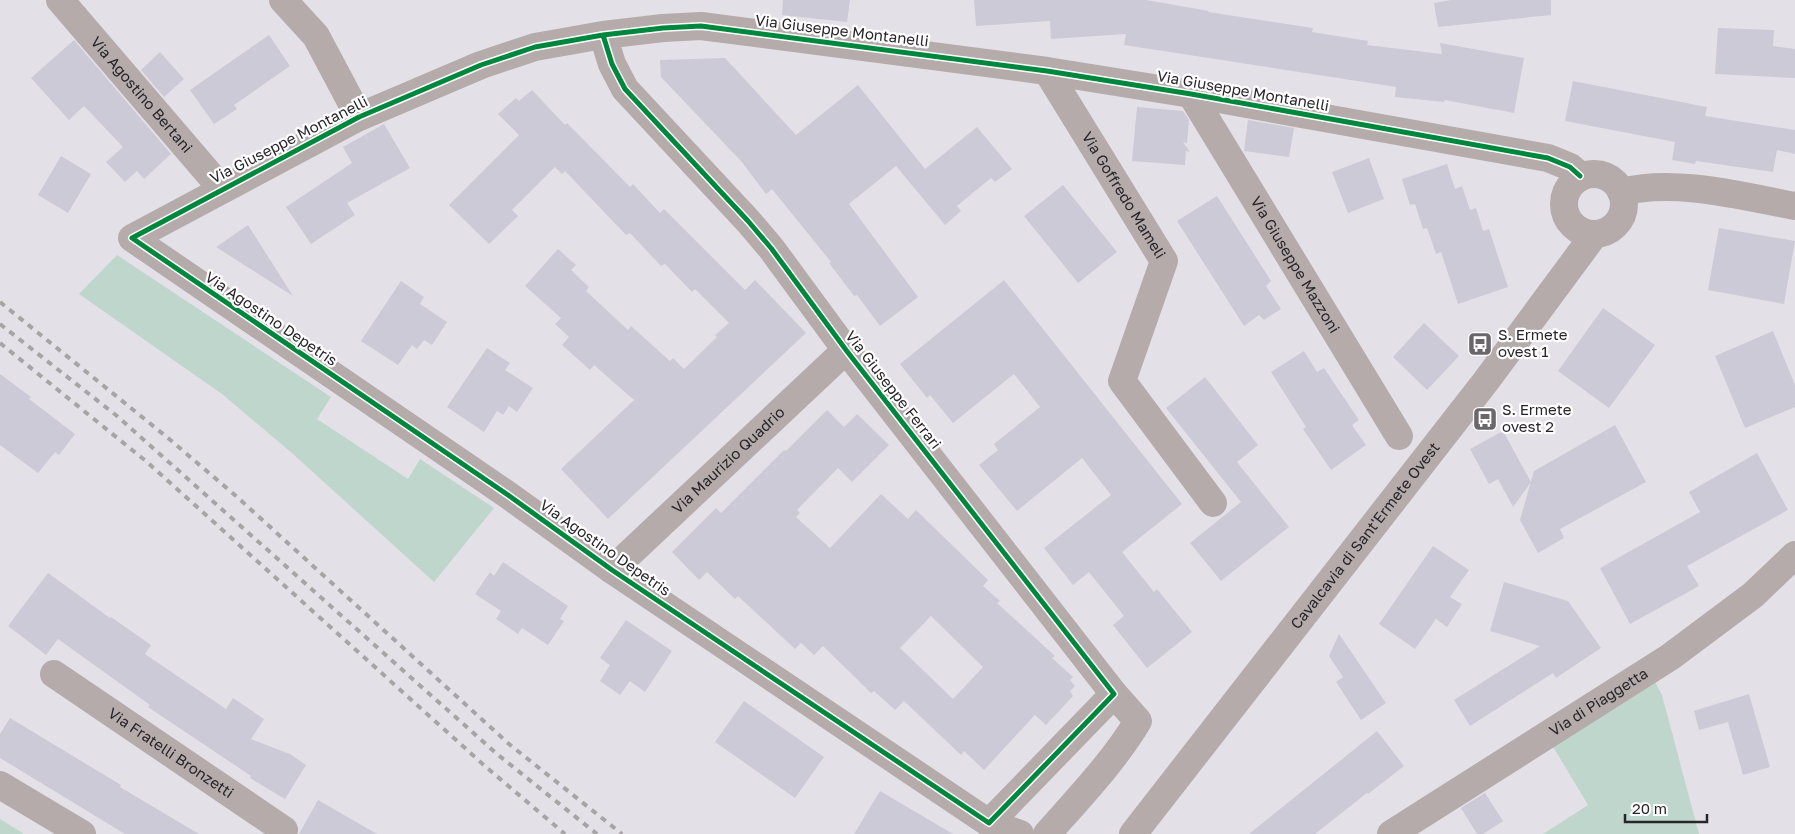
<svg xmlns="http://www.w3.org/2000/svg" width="1795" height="834" viewBox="0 0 1795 834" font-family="'Golos Text',sans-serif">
<rect width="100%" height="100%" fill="#e4e0e7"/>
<path fill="#bfd6cd" d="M 117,255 L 331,397 L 317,419 L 408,479 L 420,459 L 494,508 L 434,582 L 293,454 L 222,394 L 79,294 Z
M 1654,680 L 1662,695 L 1699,834 L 1543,834 L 1588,805 L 1552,745 Z
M 0,819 L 24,834 L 0,834 Z"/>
<path fill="#cccad7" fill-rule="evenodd" d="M 783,0 L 850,0 L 847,22 L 782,15 Z
M 974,0 L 1146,0 L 1209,11 L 1208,12 L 1313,28 L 1312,32 L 1368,41 L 1367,45 L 1442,54 L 1440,43 L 1524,58 L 1514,113 L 1445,100 L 1444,102 L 1395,97 L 1396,87 L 1124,45 L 1126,34 L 1051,39 L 1050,21 L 976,26 Z
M 1451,0 L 1551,0 L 1551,15 L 1438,27 L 1434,3 Z
M 1718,28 L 1774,30 L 1773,46 L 1795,49 L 1795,78 L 1715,74 Z
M 269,35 L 290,66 L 234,105 L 237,109 L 214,124 L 190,90 Z
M 74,40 L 171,154 L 144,179 L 137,171 L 125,182 L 106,162 L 123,147 L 84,106 L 69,120 L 31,78 Z
M 160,52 L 184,79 L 164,97 L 141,70 Z
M 725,58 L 796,135 L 858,85 L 925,169 L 977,127 L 1012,169 L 995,182 L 991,178 L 957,206 L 961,211 L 945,225 L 896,166 L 849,204 L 918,297 L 880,326 L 857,295 L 854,296 L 829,263 L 831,262 L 772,189 L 766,194 L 741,161 L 661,77 L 660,60 Z
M 1573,81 L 1707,107 L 1705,116 L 1795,130 L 1795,154 L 1777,150 L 1773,172 L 1696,161 L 1695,164 L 1672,160 L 1675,142 L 1565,121 Z
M 532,90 L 565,125 L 567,123 L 630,187 L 633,184 L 660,213 L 664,209 L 745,290 L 755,280 L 806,333 L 608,519 L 561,469 L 634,400 L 594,365 L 590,370 L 562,345 L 569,337 L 555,324 L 561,318 L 525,286 L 558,249 L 576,265 L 571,270 L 589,287 L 586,291 L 628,330 L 631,326 L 670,361 L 673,358 L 684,369 L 717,337 L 715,335 L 729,323 L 695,289 L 692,292 L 665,264 L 661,266 L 630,233 L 626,235 L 565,171 L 562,174 L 555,167 L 512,210 L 518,216 L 489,244 L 449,205 L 519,135 L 498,114 L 516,98 L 519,101 Z
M 1137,107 L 1183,111 L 1189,120 L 1187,143 L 1183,142 L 1190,152 L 1186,151 L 1185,165 L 1132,161 Z
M 1248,120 L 1294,128 L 1289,157 L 1244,151 Z
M 384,124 L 410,168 L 347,203 L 355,215 L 311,244 L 286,207 L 352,163 L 343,147 Z
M 61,156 L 91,174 L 68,213 L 38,195 Z
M 1369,158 L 1384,199 L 1348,213 L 1332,172 Z
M 1447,164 L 1455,189 L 1462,186 L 1470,210 L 1476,208 L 1483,231 L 1489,229 L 1508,287 L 1458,304 L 1441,252 L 1436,254 L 1427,228 L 1423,229 L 1415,204 L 1410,205 L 1402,179 Z
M 1063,185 L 1117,252 L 1078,283 L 1024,216 Z
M 1217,196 L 1271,281 L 1266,286 L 1281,309 L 1264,320 L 1259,315 L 1244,326 L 1177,221 Z
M 248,225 L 293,296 L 216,247 Z
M 1719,228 L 1795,241 L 1784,304 L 1708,290 Z
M 1004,280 L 1182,504 L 1122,552 L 1154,592 L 1157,589 L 1192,632 L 1147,668 L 1113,625 L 1124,616 L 1089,572 L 1073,585 L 1044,548 L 1111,495 L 1082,458 L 1017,511 L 979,465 L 998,450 L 994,444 L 1040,407 L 1014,374 L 953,423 L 930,395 L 927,398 L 900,364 Z
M 401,281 L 424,297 L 420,304 L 447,322 L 432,345 L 424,340 L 417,349 L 412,345 L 398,365 L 361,341 Z
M 1603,308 L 1655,345 L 1609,408 L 1558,371 Z
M 1424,323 L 1459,356 L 1427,390 L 1393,357 Z
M 1773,331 L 1795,385 L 1795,407 L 1745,428 L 1715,356 Z
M 487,348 L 510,363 L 505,370 L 533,388 L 517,412 L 509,406 L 503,415 L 497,411 L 484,432 L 447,407 Z
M 1304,351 L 1317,372 L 1324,368 L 1359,420 L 1352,425 L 1366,445 L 1331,470 L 1303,429 L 1306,427 L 1271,372 Z
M 0,374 L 31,397 L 29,399 L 75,434 L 59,455 L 55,452 L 38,473 L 0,445 Z
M 1205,377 L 1258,445 L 1237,462 L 1289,527 L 1221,581 L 1190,543 L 1241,502 L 1166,408 Z
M 827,410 L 844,427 L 857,414 L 889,445 L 852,482 L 838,468 L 797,510 L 800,513 L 796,517 L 830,548 L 881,494 L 908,519 L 916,510 L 988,580 L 983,586 L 1000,601 L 997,603 L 1055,656 L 1052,658 L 1073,677 L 1070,680 L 1075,686 L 1070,691 L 1073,696 L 1046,725 L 1035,715 L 984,770 L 964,751 L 961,755 L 904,701 L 895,710 L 874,691 L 871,693 L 823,646 L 814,655 L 801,643 L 795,649 L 738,596 L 735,599 L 707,572 L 699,580 L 672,552 L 716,508 L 721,513 L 784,450 L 786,451 ZM 931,616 L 983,667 L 953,699 L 900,648 Z
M 1615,425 L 1646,482 L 1560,529 L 1564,538 L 1538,553 L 1520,520 L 1534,471 Z
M 1503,431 L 1531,482 L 1513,507 L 1498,479 L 1489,484 L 1470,449 Z
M 1757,453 L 1788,510 L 1687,566 L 1699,586 L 1630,624 L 1600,568 L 1700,512 L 1689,492 Z
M 1433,546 L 1469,570 L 1450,597 L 1462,604 L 1447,627 L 1436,619 L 1415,649 L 1379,624 Z
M 503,562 L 568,606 L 560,619 L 564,621 L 548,645 L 522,628 L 518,634 L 496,619 L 501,611 L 475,594 L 490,572 L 494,576 Z
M 48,573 L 110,618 L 111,617 L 151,645 L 145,654 L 226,709 L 233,698 L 264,719 L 251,739 L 290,754 L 306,765 L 285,799 L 250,778 L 251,776 L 148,707 L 150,705 L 58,639 L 46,655 L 8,626 Z
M 1504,582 L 1568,601 L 1601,648 L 1556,678 L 1553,673 L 1470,726 L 1454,700 L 1540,646 L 1490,631 Z
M 626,620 L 672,651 L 645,692 L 630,681 L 620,695 L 600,681 L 610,665 L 600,658 Z
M 1339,634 L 1386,703 L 1361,720 L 1336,682 L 1343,677 L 1329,656 Z
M 1749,694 L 1770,767 L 1743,775 L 1728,722 L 1699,730 L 1694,711 Z
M 744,701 L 824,757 L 795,798 L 715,742 Z
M 10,718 L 121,785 L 120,787 L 199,834 L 125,834 L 0,758 L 0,734 Z
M 1377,731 L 1404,766 L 1368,794 L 1367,793 L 1315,834 L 1249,834 Z
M 880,791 L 953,834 L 854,834 Z
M 1485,793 L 1503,821 L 1483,834 L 1477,834 L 1461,808 Z
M 318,800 L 377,834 L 299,834 Z"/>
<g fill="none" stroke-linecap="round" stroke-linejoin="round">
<g stroke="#b4abaa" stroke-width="28">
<path id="s1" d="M 60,0 L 222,189"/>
<path d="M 283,0 L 316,36 L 359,117"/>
<path d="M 603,35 L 612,64 L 625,89 L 748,221 L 771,248 L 846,350 L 1114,694 L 989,823 L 612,570 L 508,495 L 132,238 L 359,117 L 481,65 L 535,47 L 603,35 L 663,28 L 701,26 L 1047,71 L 1191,94 L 1548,158 L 1570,167 L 1580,176"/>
<path id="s2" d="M 1047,71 L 1164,261 L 1122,381 L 1213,503"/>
<path id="s3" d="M 1191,94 L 1399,436"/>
<circle cx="1594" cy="204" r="30"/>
<path d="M 1621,192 C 1674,178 1742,196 1795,206"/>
<path id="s4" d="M 612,570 L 846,350"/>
<path id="s5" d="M 54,674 L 284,830 L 282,834"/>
<path d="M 0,785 L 82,834"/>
<path d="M 989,823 L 1020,834"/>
<path d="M 1047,834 C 1077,800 1115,760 1138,721 L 1114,694"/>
<path id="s6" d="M 1133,834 L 1486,381 L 1594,235"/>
<path id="s7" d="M 1391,834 L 1670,657 L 1753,595 L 1795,555"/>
</g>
<path stroke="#a8a4a6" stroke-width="4" stroke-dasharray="6 6" stroke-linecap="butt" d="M 0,302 L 168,438 L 236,496 L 509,744 L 622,834
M 0,324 L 117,416 L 497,754 L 597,834
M 0,343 L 147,462 L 486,767 L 565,834"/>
<defs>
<path id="cycleway" d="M 603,35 L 612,64 L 625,89 L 748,221 L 771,248 L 846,350 L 1114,694 L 989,823 L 612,570 L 508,495 L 132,238 L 359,117 L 481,65 L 535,47 L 603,35 L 663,28 L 701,26 L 1047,71 L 1191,94 L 1548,158 L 1570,167 L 1580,176"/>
</defs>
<use href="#cycleway" stroke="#fff" stroke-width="8"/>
<use href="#cycleway" stroke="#00873e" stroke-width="5"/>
</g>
<defs>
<symbol id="bus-square" viewBox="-11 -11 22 22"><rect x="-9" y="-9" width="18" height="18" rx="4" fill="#6a666c" stroke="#fff"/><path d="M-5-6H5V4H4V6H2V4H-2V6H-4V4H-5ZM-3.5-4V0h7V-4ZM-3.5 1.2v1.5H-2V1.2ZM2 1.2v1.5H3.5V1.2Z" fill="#fff"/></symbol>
</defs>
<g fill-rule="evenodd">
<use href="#bus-square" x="1466" y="330" width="28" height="28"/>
<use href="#bus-square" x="1471" y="405" width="28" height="28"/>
</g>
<g text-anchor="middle" stroke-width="4.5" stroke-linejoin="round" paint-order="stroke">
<g font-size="15" fill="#28252a" stroke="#fff">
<text transform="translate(842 31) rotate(7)" y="5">Via Giuseppe Montanelli</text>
<text transform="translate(1243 91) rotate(10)" y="5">Via Giuseppe Montanelli</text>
<text dy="5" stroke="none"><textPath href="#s1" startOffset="125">Via Agostino Bertani</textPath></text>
<text transform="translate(289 140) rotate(-27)" y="5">Via Giuseppe Montanelli</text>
<text dy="5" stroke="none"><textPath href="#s2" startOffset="146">Via Goffredo Mameli</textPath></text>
<text dy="5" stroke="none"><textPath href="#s3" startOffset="200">Via Giuseppe Mazzoni</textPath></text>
<text transform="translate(271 319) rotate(34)" y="5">Via Agostino Depetris</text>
<text transform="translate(893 390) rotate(52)" y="5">Via Giuseppe Ferrari</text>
<text dy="5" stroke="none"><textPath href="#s4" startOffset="160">Via Maurizio Quadrio</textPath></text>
<text dy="5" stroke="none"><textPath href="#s6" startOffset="378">Cavalcavia di Sant'Ermete Ovest</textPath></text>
<text transform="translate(605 548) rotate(35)" y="5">Via Agostino Depetris</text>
<text dy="5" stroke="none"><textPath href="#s7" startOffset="246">Via di Piaggetta</textPath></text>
<text dy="5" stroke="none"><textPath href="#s5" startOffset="141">Via Fratelli Bronzetti</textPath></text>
</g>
<g font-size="15" fill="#28252a" stroke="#fff" text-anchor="start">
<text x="1498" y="340">S. Ermete<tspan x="1498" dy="17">ovest 1</tspan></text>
<text x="1502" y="415">S. Ermete<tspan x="1502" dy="17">ovest 2</tspan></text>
</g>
</g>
<path d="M1625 814v8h82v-8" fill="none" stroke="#28252a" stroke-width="2.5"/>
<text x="1632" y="814" font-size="15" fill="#28252a" stroke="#ffffff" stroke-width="4" paint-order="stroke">20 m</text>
</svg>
